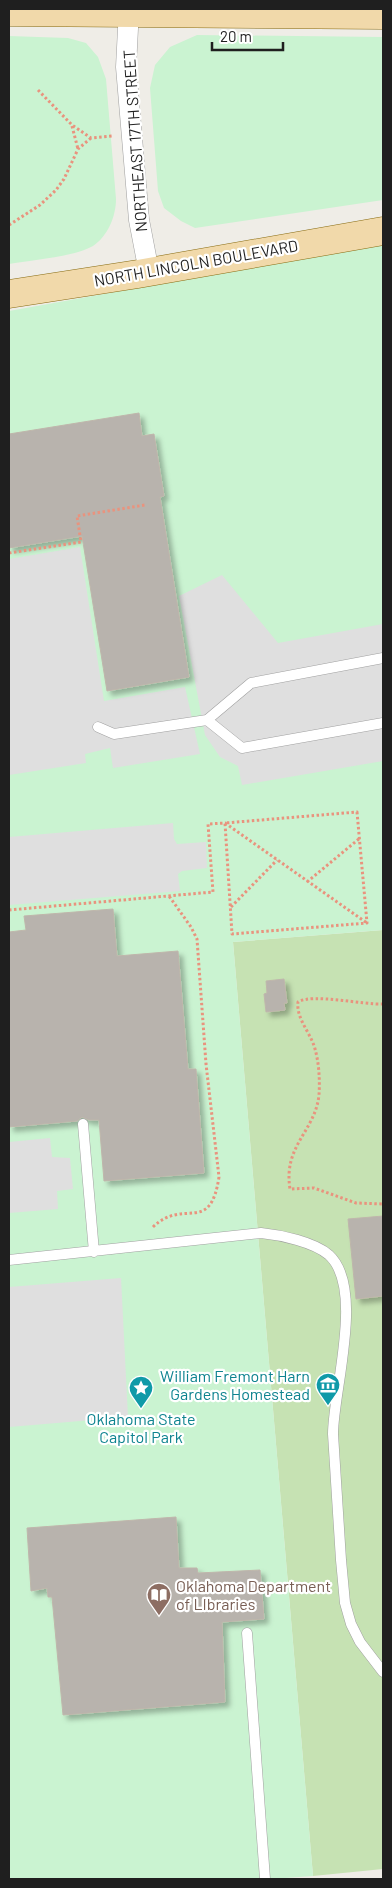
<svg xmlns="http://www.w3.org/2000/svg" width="392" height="1888" viewBox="0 0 392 1888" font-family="Barlow,sans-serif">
<defs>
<filter id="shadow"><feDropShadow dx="4.5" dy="4.5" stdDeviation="2.5" flood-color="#0004"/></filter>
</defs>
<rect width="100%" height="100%" fill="#efede7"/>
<path fill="#c6e2b3" d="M 383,930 L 383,1869 L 313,1876 L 233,942 Z"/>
<path fill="#caf3d1" d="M 197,35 L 383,37 L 383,200 L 195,228 L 181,221 L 164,208 L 158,191 L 150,88 L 155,65 L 170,47 Z
M 9,36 L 68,38 L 86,43 L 98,57 L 106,79 L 116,199 C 116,216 108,236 93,246 C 74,257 31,260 9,264 Z
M 383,244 L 383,930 L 233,942 L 313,1876 L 271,1879 L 9,1879 L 9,311 Z"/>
<path fill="#dfdfdf" d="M 80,547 L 104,701 L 185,687 L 200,754 L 113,768 L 110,748 L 85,754 L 86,763 L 9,775 L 9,559 Z
M 222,575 L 278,643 L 383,624 L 383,761 L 242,785 L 238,766 L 220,757 L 205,735 L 179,596 Z
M 173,823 L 174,839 L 177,844 L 206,842 L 207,868 L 182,871 L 178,874 L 180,891 L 9,905 L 9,837 Z
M 50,1138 L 52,1157 L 70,1158 L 73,1189 L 57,1191 L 58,1209 L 9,1213 L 9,1142 Z
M 121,1278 L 128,1417 L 9,1427 L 9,1287 Z"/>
<path fill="#b8b3ad" stroke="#bfb6ab" filter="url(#shadow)" d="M 139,413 L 142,436 L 154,434 L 164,496 L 160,497 L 189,677 L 107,691 L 82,536 L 9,548 L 9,434 Z
M 113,909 L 117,956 L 178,951 L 188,1069 L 196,1069 L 204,1173 L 104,1181 L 99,1120 L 89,1120 L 82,1117 L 77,1121 L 9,1127 L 9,932 L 26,930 L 24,916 Z
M 284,979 L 287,1003 L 284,1003 L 285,1010 L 266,1012 L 264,994 L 267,993 L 266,981 Z
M 383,1216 L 383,1296 L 356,1299 L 348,1219 Z
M 176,1517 L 179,1568 L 197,1568 L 198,1573 L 260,1570 L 264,1619 L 222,1622 L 225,1702 L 63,1715 L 52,1597 L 48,1597 L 47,1588 L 31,1591 L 27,1528 Z"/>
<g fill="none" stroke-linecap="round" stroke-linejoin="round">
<defs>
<path id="service" d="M 207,720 L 242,748 L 383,723
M 98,727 L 114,734 L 207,720 L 251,683 L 383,658
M 83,1124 L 94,1252
M 9,1260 L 261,1233 C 281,1235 314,1242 329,1255 C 365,1288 333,1391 333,1434 L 341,1560 L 345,1603 L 351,1624 L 360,1642 L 383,1672
M 247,1633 L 265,1879"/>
<path id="minor" d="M 129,9 L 126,67 L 139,220 L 149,272"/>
<path id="primary" d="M 9,12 L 383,15
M 9,294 L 138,274 L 383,231"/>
</defs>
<use href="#service" stroke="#a0a0a0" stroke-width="11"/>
<use href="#minor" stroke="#a0a0a0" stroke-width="21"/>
<use href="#primary" stroke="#886c13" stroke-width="29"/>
<path stroke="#e9937e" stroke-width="3" stroke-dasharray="2.5 2.5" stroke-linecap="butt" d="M 38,90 L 72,125 L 91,138 L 112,136
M 72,126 L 78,149
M 9,225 L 40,205 L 56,190 L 64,179 L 78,149 L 91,138
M 9,553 L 81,542 L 77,516 L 145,505
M 357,812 L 367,923 L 232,934 L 225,823 Z
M 307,882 L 360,838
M 231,907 L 277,860
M 9,910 L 213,892 L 208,824 L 225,823 L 367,923
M 383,1004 C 364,1005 312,993 298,1002 C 296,1019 311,1033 315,1049 C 319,1063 320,1080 319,1095 C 315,1132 283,1145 290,1189 L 314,1188 L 356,1203 L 383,1204
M 153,1227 C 184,1197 210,1236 219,1177 L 206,1064 L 197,939 L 191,927 L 169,896"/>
<use href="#service" stroke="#fff" stroke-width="10"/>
<use href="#minor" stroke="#fff" stroke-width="20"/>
<use href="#primary" stroke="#f1d9aa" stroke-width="28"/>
</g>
<defs>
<symbol id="museum-pin" viewBox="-11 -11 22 30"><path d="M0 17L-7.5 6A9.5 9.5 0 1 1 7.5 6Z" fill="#0f9aa8" stroke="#fff"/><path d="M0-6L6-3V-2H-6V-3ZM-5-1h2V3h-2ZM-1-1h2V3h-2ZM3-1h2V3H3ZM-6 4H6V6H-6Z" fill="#fff"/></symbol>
<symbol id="sight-pin" viewBox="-11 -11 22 30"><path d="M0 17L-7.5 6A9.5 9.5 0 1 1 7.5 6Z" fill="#0f9aa8" stroke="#fff"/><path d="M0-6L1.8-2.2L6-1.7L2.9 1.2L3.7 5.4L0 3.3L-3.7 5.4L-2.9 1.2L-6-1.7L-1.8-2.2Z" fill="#fff"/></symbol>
<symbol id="library-pin" viewBox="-11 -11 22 30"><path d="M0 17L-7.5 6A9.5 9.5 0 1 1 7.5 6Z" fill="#8d6e63" stroke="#fff"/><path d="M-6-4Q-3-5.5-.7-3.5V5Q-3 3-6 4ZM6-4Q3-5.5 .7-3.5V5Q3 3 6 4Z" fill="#fff"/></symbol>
</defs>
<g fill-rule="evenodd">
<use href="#museum-pin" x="314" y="1371" width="28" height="38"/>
<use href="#sight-pin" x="127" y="1374" width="28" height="38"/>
<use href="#library-pin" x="145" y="1581" width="28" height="38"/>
</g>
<g text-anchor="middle" stroke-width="4.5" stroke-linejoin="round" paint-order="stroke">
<g font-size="16" fill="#1f1f1f" stroke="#fff">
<text transform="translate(135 141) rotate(-94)" y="6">NORTHEAST 17TH STREET</text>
<text transform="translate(196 263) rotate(-10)" y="6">NORTH LINCOLN BOULEVARD</text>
</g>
<g font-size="16" fill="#0d838f" stroke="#fff" text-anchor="end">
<text x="310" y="1382">William Fremont Harn<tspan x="310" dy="18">Gardens Homestead</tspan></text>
<text x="141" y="1425" text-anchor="middle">Oklahoma State<tspan x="141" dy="18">Capitol Park</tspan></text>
</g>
<g font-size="16" fill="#785e54" stroke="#fff" text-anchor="start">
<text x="176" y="1592">Oklahoma Department<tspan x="176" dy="18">of LIbraries</tspan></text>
</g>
</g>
<rect width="392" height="1888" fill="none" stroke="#1f1f1f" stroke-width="20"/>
<path d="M212 42v8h71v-8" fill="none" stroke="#1f1f1f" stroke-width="2.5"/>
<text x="220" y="42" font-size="15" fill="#1f1f1f" stroke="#ffffff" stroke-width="4" paint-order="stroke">20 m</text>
</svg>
